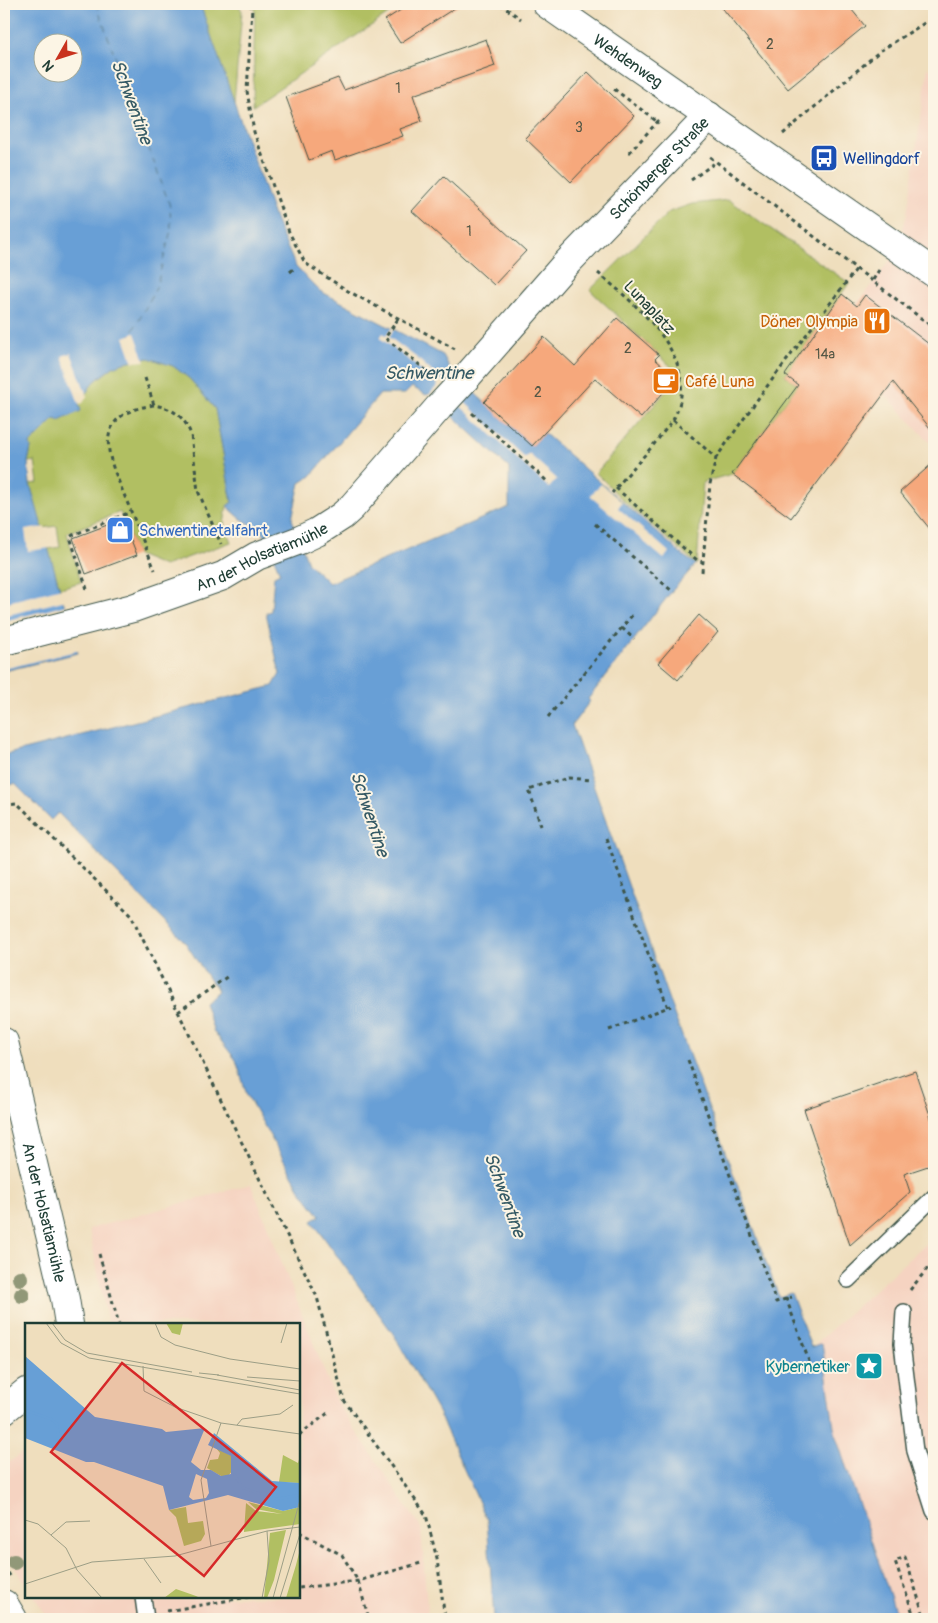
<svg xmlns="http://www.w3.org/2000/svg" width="938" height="1623" viewBox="0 0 938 1623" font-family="Pangolin,sans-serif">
<rect width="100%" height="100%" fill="#fcf5e5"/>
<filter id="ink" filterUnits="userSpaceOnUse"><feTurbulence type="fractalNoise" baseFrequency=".02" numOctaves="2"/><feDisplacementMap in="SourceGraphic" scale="10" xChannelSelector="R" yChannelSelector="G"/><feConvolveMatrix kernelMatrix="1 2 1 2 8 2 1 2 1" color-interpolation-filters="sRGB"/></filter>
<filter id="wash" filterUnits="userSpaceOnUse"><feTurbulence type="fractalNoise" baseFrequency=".0096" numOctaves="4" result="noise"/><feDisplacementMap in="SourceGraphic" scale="20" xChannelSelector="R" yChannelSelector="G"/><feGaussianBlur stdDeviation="1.12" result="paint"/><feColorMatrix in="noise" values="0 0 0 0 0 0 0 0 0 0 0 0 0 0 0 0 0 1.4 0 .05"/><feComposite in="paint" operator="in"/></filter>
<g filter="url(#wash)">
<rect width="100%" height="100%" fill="#efdebd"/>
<path fill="#f5d3c1" d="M 928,67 L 934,74 L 934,447 L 895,405 L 829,340 L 897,251 L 907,214 Z
M 251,1184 L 336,1401 L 421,1528 L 428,1619 L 49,1619 L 34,1597 L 299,1597 L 299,1324 L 108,1324 L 89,1229 Z
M 934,1236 L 934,1619 L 898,1619 L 835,1434 L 822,1343 L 811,1348 Z
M 26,1450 L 26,1585 L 7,1555 L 4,1544 L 4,1466 Z"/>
<path fill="#b1bf62" stroke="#687e4b" d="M 200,4 L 238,4 L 242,11 L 234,102 Z
M 255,4 L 403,4 L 253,106 Z
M 729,200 L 849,283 L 785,375 L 798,385 L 732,474 L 703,482 L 697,564 L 625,502 L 596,473 L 680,375 L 590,290 L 669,212 L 692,204 Z
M 149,358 L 173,366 L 190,379 L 215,409 L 232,502 L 227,506 L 224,524 L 231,542 L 164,566 L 137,555 L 120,512 L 67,533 L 81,582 L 60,588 L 48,549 L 60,547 L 57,526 L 42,528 L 30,484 L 38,483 L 35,461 L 28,462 L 31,448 L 30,444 L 55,419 L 79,404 L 92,384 L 113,367 L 129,361 Z"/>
<path fill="#679fd6" stroke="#436e85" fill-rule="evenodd" d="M 4,4 L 200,4 L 276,222 L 296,267 L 320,291 L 443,355 L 452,372 L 532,446 L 544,433 L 685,557 L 696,564 L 672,591 L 588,699 L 590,701 L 572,725 L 671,1006 L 779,1297 L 791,1293 L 811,1347 L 822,1343 L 835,1434 L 898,1619 L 494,1619 L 487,1520 L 438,1412 L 394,1335 L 312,1221 L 320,1216 L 301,1191 L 247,1095 L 236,1060 L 214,1032 L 204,1002 L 218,991 L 215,985 L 210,981 L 185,942 L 58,813 L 51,820 L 15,784 L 4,786 L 4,755 L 273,686 L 280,674 L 266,613 L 271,611 L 274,576 L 280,573 L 263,532 L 240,518 L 227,506 L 232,502 L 215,409 L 190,379 L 173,366 L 149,358 L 129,361 L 113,367 L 101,376 L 92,384 L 79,404 L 81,411 L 59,421 L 55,419 L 30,444 L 31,448 L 28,462 L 30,484 L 78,653 L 4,671 ZM 42,42 L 72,42 L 72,72 L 42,72 ZM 412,387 L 426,395 L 429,394 L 509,468 L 509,507 L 329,583 L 308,563 L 292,519 L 300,483 L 311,476 L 380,394 L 405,394 Z"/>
<path fill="#efdebd" d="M 392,328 L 394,329 L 389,337 L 417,358 L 442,381 L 453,370 L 471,387 L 460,398 L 525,458 L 529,454 L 557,479 L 549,488 L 456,402 L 446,413 L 428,396 L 438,385 L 413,363 L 380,338 L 383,333 L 386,335 Z
M 135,333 L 145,361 L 133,362 L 124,337 Z
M 71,353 L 87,396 L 83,403 L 79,404 L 62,356 Z
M 601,484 L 622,502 L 618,508 L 669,552 L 664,559 L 590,496 Z
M 45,527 L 51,548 L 28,551 L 25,530 Z
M 62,588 L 66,600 L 4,616 L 4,603 Z
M 67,605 L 80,650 L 4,669 L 4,621 Z"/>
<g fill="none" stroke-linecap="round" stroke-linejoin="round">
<path stroke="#355a65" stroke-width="1" stroke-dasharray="6 5" stroke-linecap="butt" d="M 96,4 L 170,206 L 171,230 L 156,288 L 143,313 L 130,335"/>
</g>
<g id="blocks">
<path fill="#f6a87c" d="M 410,4 L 461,4 L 400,43 L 385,20 Z
M 719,4 L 847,4 L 865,26 L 788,89 Z
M 486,39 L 495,66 L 413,95 L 422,121 L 400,129 L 403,136 L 335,160 L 332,151 L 309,160 L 286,97 L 338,78 L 344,90 Z
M 588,72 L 634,116 L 571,182 L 525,138 Z
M 444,176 L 526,251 L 494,285 L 412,211 Z
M 842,294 L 857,306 L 865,295 L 934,348 L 934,433 L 893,382 L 791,518 L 732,474 L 798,385 L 785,375 Z
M 617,318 L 659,355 L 655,359 L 676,378 L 641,418 L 595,378 L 532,446 L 484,402 L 544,337 L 575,366 Z
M 934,462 L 934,534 L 900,492 Z
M 123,519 L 137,555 L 86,574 L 73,538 Z
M 699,615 L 718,632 L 678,680 L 658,663 Z
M 915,1071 L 934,1127 L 934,1164 L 904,1174 L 910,1192 L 850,1245 L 804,1109 Z"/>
</g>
</g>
<g filter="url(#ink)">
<use href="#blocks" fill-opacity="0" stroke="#3e5549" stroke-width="1"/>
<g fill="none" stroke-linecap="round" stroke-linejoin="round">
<defs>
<path id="lane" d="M 848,1280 L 934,1197
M 904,1312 L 902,1344 L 915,1451 L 934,1511
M 143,1597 L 146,1619"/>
<g id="street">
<path id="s1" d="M 464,380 L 563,267 L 709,116"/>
<path id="s2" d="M 4,641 L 133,608 L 223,576 L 257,556 L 300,540 L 317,532 L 342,516 L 352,507 L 439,407"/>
<path id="s3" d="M 4,1042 L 52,1243 L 65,1299 L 69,1324"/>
<path d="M 4,1410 L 26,1392"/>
</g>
<g id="secondary">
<path id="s4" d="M 547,4 L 934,273"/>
<path d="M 4,1604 L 13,1619"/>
</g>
</defs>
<use href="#lane" stroke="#3e5549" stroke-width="18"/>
<use href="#street" stroke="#3e5549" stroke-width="30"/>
<use href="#secondary" stroke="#3e5549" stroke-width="30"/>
<path stroke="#3e5549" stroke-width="3" stroke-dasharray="4 4" stroke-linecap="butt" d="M 249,4 L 252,8 L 247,91 L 254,132 L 289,232 L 305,263 L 348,291 L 455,349
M 500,4 L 521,19
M 614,89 L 659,123
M 783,134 L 880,51 L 934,17
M 629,153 L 660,119
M 710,157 L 934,328
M 691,180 L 716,162
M 290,272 L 296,267
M 598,273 C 639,307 705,361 673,420 C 669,426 663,432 659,438 C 644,457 627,474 612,493
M 873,280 L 879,270
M 398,319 L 385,338 L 415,361 L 431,375
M 145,378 L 154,405 C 173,408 185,417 191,435 L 198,491 L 221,544
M 154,405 C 112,411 100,431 114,470 L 155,570
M 472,413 L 549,483
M 673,420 L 716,458 L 762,393 L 857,268
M 616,488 L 697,560 L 703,562
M 595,524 L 672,591
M 702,572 L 710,484 L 716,458
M 87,589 L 70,537 L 73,535 L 131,512
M 622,628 L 634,639
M 548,717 L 634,613
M 4,804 L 17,803 L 131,915 L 317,1297 L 344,1400 L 426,1515 L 437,1559 L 445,1619
M 541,826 L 529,790 L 569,777 L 591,779
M 606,838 L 668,1008
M 178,1012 L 228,976
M 609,1030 L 671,1006
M 688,1060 L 776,1302 L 792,1297
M 99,1254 L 119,1324
M 910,1290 L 927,1269 L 934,1264
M 786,1298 L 810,1364
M 299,1435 L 328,1413
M 299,1532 L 342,1555 L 358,1581 L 369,1619
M 4,1566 L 10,1576
M 299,1588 L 358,1581 L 421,1563
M 167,1611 L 248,1597
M 915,1619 L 895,1561 L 905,1557 L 925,1619"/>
<use href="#lane" stroke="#fff" stroke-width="15"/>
<use href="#street" stroke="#fff" stroke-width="28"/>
<use href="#secondary" stroke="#fff" stroke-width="28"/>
<defs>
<path id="street-bridge" d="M 439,407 L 464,380"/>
</defs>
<use href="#street-bridge" stroke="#3e5549" stroke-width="30" stroke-linecap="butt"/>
<use href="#street-bridge" stroke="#fff" stroke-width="28"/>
</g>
<g fill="#919878">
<circle cx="20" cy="1278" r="8"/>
<circle cx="22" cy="1295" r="8"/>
<circle cx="14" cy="1562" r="8"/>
</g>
</g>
<defs>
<symbol id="bus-square" viewBox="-11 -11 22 22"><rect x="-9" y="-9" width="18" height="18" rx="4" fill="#1a4fb4" stroke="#fcf5e5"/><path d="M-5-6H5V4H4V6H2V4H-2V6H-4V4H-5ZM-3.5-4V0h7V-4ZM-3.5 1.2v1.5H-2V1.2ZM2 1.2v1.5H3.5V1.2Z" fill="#fff"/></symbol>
<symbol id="restaurant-square" viewBox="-11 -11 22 22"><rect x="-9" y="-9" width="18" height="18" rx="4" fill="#e8710a" stroke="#fcf5e5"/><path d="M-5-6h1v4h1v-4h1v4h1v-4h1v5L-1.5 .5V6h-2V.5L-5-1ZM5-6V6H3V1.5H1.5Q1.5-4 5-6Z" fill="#fff"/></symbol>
<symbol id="cafe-square" viewBox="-11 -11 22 22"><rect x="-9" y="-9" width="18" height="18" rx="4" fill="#e8710a" stroke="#fcf5e5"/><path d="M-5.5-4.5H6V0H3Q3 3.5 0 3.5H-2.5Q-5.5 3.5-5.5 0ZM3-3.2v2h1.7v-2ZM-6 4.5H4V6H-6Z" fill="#fff"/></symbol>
<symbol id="shop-square" viewBox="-11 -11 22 22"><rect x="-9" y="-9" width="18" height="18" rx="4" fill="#3f7fe0" stroke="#fcf5e5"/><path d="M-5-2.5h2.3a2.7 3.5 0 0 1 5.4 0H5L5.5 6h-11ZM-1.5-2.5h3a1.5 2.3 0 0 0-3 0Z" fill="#fff"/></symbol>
<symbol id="sight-square" viewBox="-11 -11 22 22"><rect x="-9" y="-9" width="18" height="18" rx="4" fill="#0f9aa8" stroke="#fcf5e5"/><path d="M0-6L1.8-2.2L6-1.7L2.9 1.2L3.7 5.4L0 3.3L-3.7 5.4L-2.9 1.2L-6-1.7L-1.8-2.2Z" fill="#fff"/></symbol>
</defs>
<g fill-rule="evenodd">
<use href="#bus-square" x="808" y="142" width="32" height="32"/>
<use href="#restaurant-square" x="861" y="305" width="32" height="32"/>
<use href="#cafe-square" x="650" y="365" width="32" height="32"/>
<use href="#shop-square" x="104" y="514" width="32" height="32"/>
<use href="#sight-square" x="853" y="1350" width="32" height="32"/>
</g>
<g text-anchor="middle" stroke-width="4" stroke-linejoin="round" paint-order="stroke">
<g font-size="14" fill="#555846">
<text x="770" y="49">2</text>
<text x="398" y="93">1</text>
<text x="579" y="132">3</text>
<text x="469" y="236">1</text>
<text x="628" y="353">2</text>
<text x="825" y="359">14a</text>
<text x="538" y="397">2</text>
</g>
<g font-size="16" fill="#1f3d34" stroke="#fcf5e5">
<text dy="6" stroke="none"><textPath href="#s4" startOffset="99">Wehdenweg</textPath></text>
<text dy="6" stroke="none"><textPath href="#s1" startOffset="288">Schönberger Straße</textPath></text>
<text transform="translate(650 307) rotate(47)" y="6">Lunaplatz</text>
<text dy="6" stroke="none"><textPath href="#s2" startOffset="272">An der Holsatiamühle</textPath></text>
<text dy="6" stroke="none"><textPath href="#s3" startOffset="175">An der Holsatiamühle</textPath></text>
</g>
<g font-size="16" fill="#164399" stroke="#fcf5e5" text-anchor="start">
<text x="843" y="164">Wellingdorf</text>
</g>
<g font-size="16" fill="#c56008" stroke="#fcf5e5" text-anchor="end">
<text x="858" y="327">Döner Olympia</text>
<text x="685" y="387" text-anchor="start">Café Luna</text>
</g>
<g font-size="16" fill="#366cbe" stroke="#fcf5e5" text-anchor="start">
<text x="139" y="536">Schwentinetalfahrt</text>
</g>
<g font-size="16" fill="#0d838f" stroke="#fcf5e5" text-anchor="end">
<text x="850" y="1372">Kybernetiker</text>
</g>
<g font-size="18" font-style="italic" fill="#355a65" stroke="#fcf5e5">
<text transform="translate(132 102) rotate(70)" y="6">Schwentine</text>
<text x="429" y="379">Schwentine</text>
<text transform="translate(370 814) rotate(72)" y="6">Schwentine</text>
<text transform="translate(505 1195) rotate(70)" y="6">Schwentine</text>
</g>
</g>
<g transform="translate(25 1323)">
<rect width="275" height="275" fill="#efdebd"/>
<path d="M 141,0 L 158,0 L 155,12 L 147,10 ZM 191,125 L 207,133 L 208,147 L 203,153 L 196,153 L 182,145 L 185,137 L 193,136 L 195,130 ZM 258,132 L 273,140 L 275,133 L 274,160 L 254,159 ZM 223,179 L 258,188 L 275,184 L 275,201 L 219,209 L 221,180 L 231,188 L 257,191 L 231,186 ZM 161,184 L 163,200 L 178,198 L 180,211 L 176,218 L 159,223 L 151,194 L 144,187 ZM 261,207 L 249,257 L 242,275 L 239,275 L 245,210 ZM 275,226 L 275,275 L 261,275 L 271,242 ZM 151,266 L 171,273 L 175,275 L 139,275 Z" fill="#b1bf62"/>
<path d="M 0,33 L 70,94 L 137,106 L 141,109 L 180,105 L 166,139 L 176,147 L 186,147 L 196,153 L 206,151 L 206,133 L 183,122 L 189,110 L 247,158 L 275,160 L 275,184 L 258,188 L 203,172 L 144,187 L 138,163 L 69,139 L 61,139 L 0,115 ZM 171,151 L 182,156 L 184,170 L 181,175 L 168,177 L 164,174 Z" fill="#679fd6" fill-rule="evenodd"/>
<path fill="none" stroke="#679fd6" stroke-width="2.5" d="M 0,87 L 26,96 L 32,101 L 33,110M 209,151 L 218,165 L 252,176 L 275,172"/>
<path fill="none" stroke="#9c9e86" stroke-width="1" d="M 21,0 L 36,20 L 64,35 L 275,71M 27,0 L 40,17 L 62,30 L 167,49M 130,0 L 136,14 L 150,22 L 205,36 L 275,46M 256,20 L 262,0M 118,43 L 119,68 L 150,84 L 196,100 L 275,111M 174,50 L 194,52M 192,52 L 275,67M 222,54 L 275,58M 212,102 L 217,96 L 255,91 L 268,82M 0,197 L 13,201 L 41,225 L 52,247 L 77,275M 242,208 L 275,204M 26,212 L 41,199 L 65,198M 186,223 L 176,157 L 196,100M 119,236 L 136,260M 0,261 L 67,239 L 150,233 L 242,208M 237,275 L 244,238 L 242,208M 248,275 L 275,177M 255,275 L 275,211"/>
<path fill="#d62828" fill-opacity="0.15" stroke="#d62828" stroke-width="2.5" d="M 97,40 L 251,164 L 179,253 L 26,129 Z"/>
<rect width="275" height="275" fill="none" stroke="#1f3d34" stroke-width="2.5"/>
</g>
<rect width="938" height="1623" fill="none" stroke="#fcf5e5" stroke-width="20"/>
<g transform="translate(58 58) rotate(231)"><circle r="24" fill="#fcf5e5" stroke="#a4ab9e"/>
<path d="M0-4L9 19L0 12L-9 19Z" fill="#c8321e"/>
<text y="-8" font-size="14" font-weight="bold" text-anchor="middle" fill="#1f3d34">N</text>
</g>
</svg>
